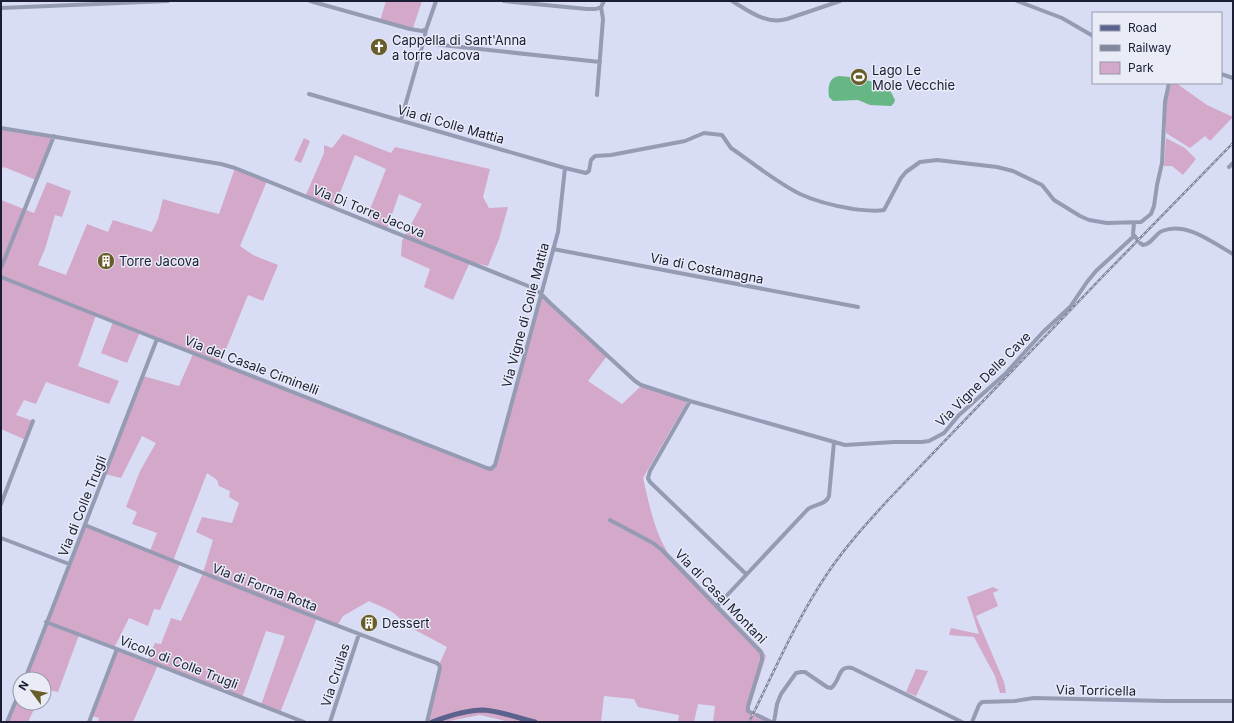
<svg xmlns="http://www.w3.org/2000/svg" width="1234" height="723" viewBox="0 0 1234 723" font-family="Inter,sans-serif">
<rect width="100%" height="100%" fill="#d8ddf5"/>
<path fill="#d4a8c8" d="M 386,1 L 422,1 L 412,31 L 380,21 Z
M 1171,83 L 1176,83 L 1207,105 L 1233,117 L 1210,141 L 1205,136 L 1190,148 L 1166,133 L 1166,101 Z
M 1,128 L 54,136 L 36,180 L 4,167 L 1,169 Z
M 343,134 L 391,153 L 395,147 L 490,169 L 483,197 L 489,208 L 508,207 L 499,239 L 488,266 L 470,262 L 453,300 L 424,287 L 430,269 L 401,256 L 402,241 L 422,204 L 399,194 L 387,229 L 367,217 L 386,169 L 355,155 L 334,208 L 305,197 L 324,153 L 324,145 L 332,148 Z
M 304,138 L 310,141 L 301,163 L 294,160 Z
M 1166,138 L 1185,148 L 1196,159 L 1183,175 L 1172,166 L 1164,166 Z
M 235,168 L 267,181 L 240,246 L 253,255 L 278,265 L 263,301 L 248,295 L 220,364 L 487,468 L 495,465 L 541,294 L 607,356 L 588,381 L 622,404 L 640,387 L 688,400 L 643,478 C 649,503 654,531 668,553 L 762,650 L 766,656 L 749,710 L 776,722 L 713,722 L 715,706 L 698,704 L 694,722 L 678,722 L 679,715 L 638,707 L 634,699 L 604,696 L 601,722 L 510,722 L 480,715 L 444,722 L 426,722 L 439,665 L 447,647 L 402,623 C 399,612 379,606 369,601 L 343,616 L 337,626 L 317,618 L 280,713 L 261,705 L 285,636 L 266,631 L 242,698 L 158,665 L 133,722 L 98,722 L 99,718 L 92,716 L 117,649 L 147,661 L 155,643 L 161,644 L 171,618 L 181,621 L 203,573 L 213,540 L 196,532 L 202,517 L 232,523 L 239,503 L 229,497 L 230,491 L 219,486 L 217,480 L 207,473 L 173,561 L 180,564 L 160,610 L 154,609 L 148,626 L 129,618 L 114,648 L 79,635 L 58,692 L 44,689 L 44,679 L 25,679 L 85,525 L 150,551 L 157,533 L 132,524 L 137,512 L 126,507 L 140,471 L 156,443 L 142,436 L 121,478 L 105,474 L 143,376 L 179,386 L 193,354 L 140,332 L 127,363 L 101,353 L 113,322 L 96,315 L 78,366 L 119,381 L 109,404 L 46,382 L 36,404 L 24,400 L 16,415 L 33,421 L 26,440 L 1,429 L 1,200 L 34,213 L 47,182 L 71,191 L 62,217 L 55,215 L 45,249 L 38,265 L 66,275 L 87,224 L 108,232 L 113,220 L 152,232 L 158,219 L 163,199 L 176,203 L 219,214 Z
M 993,587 L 999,590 L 993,593 L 998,606 L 976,616 L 1004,682 L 1006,693 L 1000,693 L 995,676 L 974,637 L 949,635 L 951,628 L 979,634 L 967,597 Z
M 916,669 L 928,671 L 916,696 L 906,692 Z
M 20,691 L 20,703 L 37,703 L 28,722 L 7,722 Z"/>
<path fill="#67b686" d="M 839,76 C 855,77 874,80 888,89 C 891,91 893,96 895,100 L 894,103 L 891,106 L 870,105 L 858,100 L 833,101 L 829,97 C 828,88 828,78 839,76 Z"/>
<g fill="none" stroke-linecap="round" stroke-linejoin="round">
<path stroke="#969bb4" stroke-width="4" d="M 310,1 L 410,29 L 422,31 L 426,29
M 504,1 L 587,9 L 596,9 L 601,7
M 732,1 C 749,11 766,25 787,19 L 840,1
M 1017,1 L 1062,18 L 1093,36
M 1,8 L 168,1
M 423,43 L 600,62
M 1221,74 L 1233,78
M 309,94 L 565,168 L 586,173 L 589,171 L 591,160 L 595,156 L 611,155 L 685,141 L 704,133 L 722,135 L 731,148 C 753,163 776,182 800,194 C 817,202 835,206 853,209 C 863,210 874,212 884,210 L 901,178 L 906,172 L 920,162 L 937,160 L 997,167 L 1013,171 L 1042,185 L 1054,200 L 1080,216 L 1089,220 L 1107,223 L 1141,222 L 1151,214 L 1154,206 L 1157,185 L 1162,163 L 1165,102 L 1169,83
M 597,95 L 603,19 L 601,7 L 604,1
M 401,120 L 423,43 C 425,38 425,31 427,27 C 430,18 433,10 436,1
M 1,128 L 221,164 L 235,168 L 533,288 L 541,294 L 550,303 L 635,381 L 641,385 L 690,401 L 845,445 L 894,442 L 922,442 L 929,441 L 944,433 L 959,415 L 1005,374 L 1043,332 L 1070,307 L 1087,282 L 1096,271 L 1134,236
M 1229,167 L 1233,163
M 1134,223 L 1133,234 L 1137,239
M 1140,243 L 1143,245 C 1151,245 1155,234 1162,231 C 1187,221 1213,243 1233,254
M 553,249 L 858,307
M 1,268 L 54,136
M 1,277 L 157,339 L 487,468 L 491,469 L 495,465 L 558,232 L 565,168
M 690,401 L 650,471 L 648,478 L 650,482 L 746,574
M 1,504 L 33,421
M 610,520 L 653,543 L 662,550 L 761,652 L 762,656 L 762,660 L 748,706 L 748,711 L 752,713
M 85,525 C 202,573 319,620 437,663 L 439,665 L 440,668 L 427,722
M 1,538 L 69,564
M 717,606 L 808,509 C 815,504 826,505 829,496 L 834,442
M 46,622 L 117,649 L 304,722
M 25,679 L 157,339
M 757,715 L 771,722
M 7,722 L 20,691
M 89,722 L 117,649
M 330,722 L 359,634
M 774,722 L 777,704 L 781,694 L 796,673 L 801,672 L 805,672 L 827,687 L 831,688 C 840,682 838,664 852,668 L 962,722
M 972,722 L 979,705 L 982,702 L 1015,701 L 1034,698 L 1165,701 L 1233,701"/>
<path stroke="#5b628e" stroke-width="5" d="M 432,722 C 448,716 466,710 483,710 C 500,711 518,718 535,722"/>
<defs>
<path id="rail" d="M 749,722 C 774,672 796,620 827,574 C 845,547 867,523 889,499 L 1105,274 L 1233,143"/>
</defs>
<use href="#rail" stroke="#82879e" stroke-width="2.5"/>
<use href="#rail" stroke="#e9ebf7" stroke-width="1" stroke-dasharray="3" stroke-linecap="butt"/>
</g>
<defs>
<symbol id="church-disc" viewBox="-11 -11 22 22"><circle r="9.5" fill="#685c29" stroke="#e9ebf7"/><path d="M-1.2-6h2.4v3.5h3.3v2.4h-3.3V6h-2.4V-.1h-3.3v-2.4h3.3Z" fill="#fff"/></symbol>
<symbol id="stadium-disc" viewBox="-11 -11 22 22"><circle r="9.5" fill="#685c29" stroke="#e9ebf7"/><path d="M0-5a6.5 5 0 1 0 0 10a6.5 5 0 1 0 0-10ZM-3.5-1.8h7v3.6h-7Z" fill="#fff"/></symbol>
<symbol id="building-disc" viewBox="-11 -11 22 22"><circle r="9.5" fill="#685c29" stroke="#e9ebf7"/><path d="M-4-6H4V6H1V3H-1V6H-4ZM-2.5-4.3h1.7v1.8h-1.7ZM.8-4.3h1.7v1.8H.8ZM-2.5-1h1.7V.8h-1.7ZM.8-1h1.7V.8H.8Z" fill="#fff"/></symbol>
</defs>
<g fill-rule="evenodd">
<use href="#church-disc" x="369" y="37" width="20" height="20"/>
<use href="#stadium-disc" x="849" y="67" width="20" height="20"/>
<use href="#building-disc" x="96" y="251" width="20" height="20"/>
<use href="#building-disc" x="359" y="613" width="20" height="20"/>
</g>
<g text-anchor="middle" stroke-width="3" stroke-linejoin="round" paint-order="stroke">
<g font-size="13" fill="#1a1d33" stroke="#e9ebf7" text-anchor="start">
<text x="392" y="45">Cappella di Sant'Anna<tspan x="392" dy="15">a torre Jacova</tspan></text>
<text x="872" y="75">Lago Le<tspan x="872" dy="15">Mole Vecchie</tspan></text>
<text x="119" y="266">Torre Jacova</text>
<text x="382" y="628">Dessert</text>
</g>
<g font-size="13" fill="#1a1d33" stroke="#e9ebf7">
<text transform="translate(451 124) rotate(16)" y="5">Via di Colle Mattia</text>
<text transform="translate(369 211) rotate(22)" y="5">Via Di Torre Jacova</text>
<text transform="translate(707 268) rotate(11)" y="5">Via di Costamagna</text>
<text transform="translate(525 315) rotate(-75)" y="5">Via Vigne di Colle Mattia</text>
<text transform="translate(252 365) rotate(21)" y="5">Via del Casale Ciminelli</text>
<text transform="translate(983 379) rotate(-45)" y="5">Via Vigne Delle Cave</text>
<text transform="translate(82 506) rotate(-68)" y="5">Via di Colle Trugli</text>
<text transform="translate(265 587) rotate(21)" y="5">Via di Forma Rotta</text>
<text transform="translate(721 596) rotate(46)" y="5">Via di Casal Montani</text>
<text transform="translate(179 662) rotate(21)" y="5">Vicolo di Colle Trugli</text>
<text transform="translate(335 675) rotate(-72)" y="5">Via Cruilas</text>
<text transform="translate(1096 690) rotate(1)" y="5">Via Torricella</text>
</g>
</g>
<rect width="1234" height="723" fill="none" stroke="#1a1d33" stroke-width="4"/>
<rect x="1092" y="12" width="130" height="72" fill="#e9ebf7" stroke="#9699a9"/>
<rect x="1100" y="25" width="20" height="6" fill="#5b628e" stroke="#9699a9"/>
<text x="1128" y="32" font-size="12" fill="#1a1d33">Road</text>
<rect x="1100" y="45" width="20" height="6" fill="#82879e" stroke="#9699a9"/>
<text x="1128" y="52" font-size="12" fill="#1a1d33">Railway</text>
<rect x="1100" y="62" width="20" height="12" fill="#d4a8c8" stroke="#9699a9"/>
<text x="1128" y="72" font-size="12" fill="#1a1d33">Park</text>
<g transform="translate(32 691) rotate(302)"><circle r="19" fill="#e9ebf7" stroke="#9699a9"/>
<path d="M0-3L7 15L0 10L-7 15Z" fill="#685c29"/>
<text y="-6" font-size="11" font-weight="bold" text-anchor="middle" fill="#1a1d33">N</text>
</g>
</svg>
